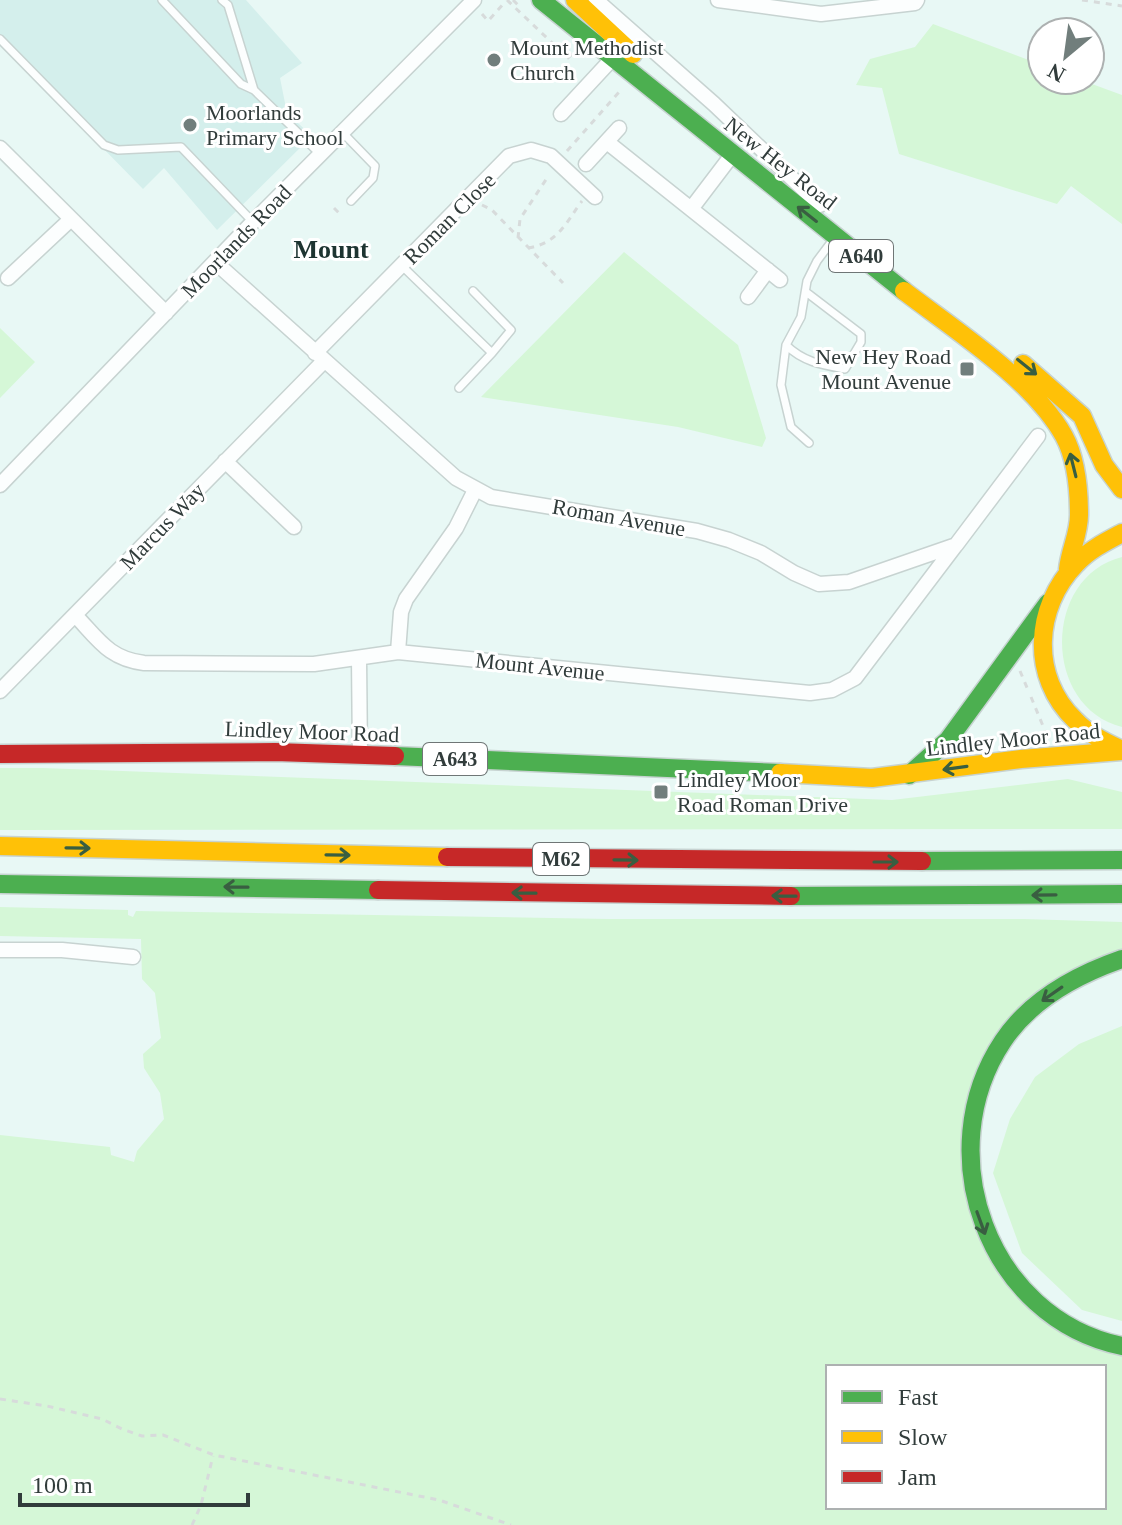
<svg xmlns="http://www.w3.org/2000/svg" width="1122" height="1525" viewBox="0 0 1122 1525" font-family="'Times New Roman',serif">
<rect width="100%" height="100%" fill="#e8f8f5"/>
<path fill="#d4efec" d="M 0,0 L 246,0 L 302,63 L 280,78 L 287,113 L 312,136 L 217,230 L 164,168 L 143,189 L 0,43 Z"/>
<path fill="#d5f7d7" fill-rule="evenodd" d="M 933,24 L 1042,65 L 1042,80 L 1081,80 L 1122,95 L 1122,224 L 1071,186 L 1057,204 L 899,154 L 882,88 L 856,85 L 870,59 L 915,47 Z
M 624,252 L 738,345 L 766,438 L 762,447 L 678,427 L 481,397 Z
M 0,328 L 35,362 L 0,398 Z
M 1122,557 L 1122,727 C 1042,707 1042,577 1122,557 Z
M 0,768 L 43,768 L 892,800 L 1068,779 L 1122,792 L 1122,829 L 0,830 Z
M 0,907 L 128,910 L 128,915 L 133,917 L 136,911 L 609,919 L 1024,919 L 1122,922 L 1122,951 L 1082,968 L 973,1087 L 987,1255 L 1122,1355 L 1122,1525 L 0,1525 L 0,1135 L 110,1147 L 111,1155 L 134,1162 L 137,1151 L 164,1119 L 160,1093 L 144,1068 L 143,1054 L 161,1038 L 155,993 L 142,979 L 141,939 L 0,936 ZM 828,1367 L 1104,1367 L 1104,1507 L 828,1507 Z
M 1122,1026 L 1122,1321 L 1082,1310 L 1022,1253 L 993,1173 L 1010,1119 L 1035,1077 L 1079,1044 Z"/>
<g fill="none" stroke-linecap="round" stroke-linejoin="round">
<defs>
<path id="lane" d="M 162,0 L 241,84 L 254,90
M 222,0 L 228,5 L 254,90 L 320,154
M 0,39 L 104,145 L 118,150 L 181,147 L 253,222
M 342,132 L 375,166 L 373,178 L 351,201
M 401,265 L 492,353 L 511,330 L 473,291
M 806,292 L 861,334 L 861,342 L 845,369 C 823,365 803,362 786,345 L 801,317 L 807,281 L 817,261 L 832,241
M 786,345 L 781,385 L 791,427 L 809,443
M 459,388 L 492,353"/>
<path id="street" d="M 596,0 L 714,104 L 820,205
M 718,0 L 821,14 L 915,3 L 917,0
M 561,114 L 612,59
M 607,142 L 780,280
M 0,148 L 166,313
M 586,164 L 619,128
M 691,209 L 732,155
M 215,262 L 456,478 L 491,497 L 697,531 L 729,540 L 761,553 L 794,573 L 819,584 L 849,582 L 956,545 L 1038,436
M 8,278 L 70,220
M 748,297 L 768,270
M 315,353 L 509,156 L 531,150 L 551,156 L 595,197
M 225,461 L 294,527
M 0,485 L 253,222 L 474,0
M 75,615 C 98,639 109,659 144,663 L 314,664 L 398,652 L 810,693 L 832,690 L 855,678 L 955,546
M 398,652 L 401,612 L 406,599 L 456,528 L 475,490
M 359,658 L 360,756
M 0,691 L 324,361
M 0,950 L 62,950 L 133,957"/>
<path id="fast" d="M 541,0 L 904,291
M 395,756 L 780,773
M 909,775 L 948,740 L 1048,603
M 922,861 L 1122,860
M 0,884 L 378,890
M 791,896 L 1122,894
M 1122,959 C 1076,975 1031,999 1003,1041 C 929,1152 987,1318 1122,1346"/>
<path id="slow" d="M 575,0 L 633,54
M 904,291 C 955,330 1033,380 1064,436 C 1076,458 1079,490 1079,515 C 1079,534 1070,550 1068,569
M 1023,364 L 1082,416 L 1104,465 L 1122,489
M 1122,533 C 1105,542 1089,550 1076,564 C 1034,607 1030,677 1075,720 C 1088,734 1105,742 1122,750
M 780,773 L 872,778 L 1021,759 L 1122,751
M 0,846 L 447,857"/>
<path id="jam" d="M 0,754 L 275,752 L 395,756
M 447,857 L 922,861
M 378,890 L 791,896"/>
</defs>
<use href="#lane" stroke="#c7d3d1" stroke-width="10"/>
<use href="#street" stroke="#c7d3d1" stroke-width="17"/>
<use href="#fast" stroke="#c7d3d1" stroke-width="21"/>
<use href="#slow" stroke="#c7d3d1" stroke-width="21"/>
<use href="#jam" stroke="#c7d3d1" stroke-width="21"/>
<path stroke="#d7dbdb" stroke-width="3" stroke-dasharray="6 6" stroke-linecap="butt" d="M 507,0 L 568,58 L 573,53
M 513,0 L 519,6
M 1082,0 L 1122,6
M 482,14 L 488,21 L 506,1
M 567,151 L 620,91
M 482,205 L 492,210 L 563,283
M 334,208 L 341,215
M 518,238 L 520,219 L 549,175
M 528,248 C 558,243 565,224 582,201
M 1020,671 L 1028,690
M 1031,697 L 1048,738
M 0,1399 L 47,1406 L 102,1419 L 122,1429 L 142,1436 L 163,1435 L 214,1455 L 439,1500 L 511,1525
M 192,1525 L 201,1505 L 213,1456"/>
<use href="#lane" stroke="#fcfefe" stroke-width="7"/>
<use href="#street" stroke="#fcfefe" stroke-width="14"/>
<use href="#fast" stroke="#4caf50" stroke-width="18"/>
<use href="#slow" stroke="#ffc107" stroke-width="18"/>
<use href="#jam" stroke="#c62828" stroke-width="18"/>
</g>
<defs><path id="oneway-shaft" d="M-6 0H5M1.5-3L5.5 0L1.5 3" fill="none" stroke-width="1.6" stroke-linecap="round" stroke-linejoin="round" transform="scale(2)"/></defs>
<g stroke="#395e41">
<use href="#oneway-shaft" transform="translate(807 214) rotate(-142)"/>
<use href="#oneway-shaft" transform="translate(1027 367) rotate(39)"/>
<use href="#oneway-shaft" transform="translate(1073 465) rotate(-104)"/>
<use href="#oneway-shaft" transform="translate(955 768) rotate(172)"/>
<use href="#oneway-shaft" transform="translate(78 848) rotate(1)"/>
<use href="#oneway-shaft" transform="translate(338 855) rotate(1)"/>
<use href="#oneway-shaft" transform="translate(626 860) rotate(1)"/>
<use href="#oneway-shaft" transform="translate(886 862)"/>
<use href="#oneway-shaft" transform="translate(236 887) rotate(-179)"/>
<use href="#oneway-shaft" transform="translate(524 893) rotate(-179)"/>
<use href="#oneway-shaft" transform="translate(1044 895) rotate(179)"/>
<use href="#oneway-shaft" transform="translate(784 896) rotate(-179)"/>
<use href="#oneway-shaft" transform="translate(1052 994) rotate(145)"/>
<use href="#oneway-shaft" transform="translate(981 1223) rotate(70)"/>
</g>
<g fill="#717e7c" stroke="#fff" stroke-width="3">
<circle cx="494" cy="60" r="8"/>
<circle cx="190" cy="125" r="8"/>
<rect x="959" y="361" width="16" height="16" rx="4"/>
<rect x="653" y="784" width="16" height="16" rx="4"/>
</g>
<g text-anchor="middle" stroke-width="6" stroke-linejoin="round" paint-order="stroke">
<g fill="#fff" stroke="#6f7676" stroke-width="2">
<rect x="829" y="240" width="64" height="32" rx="6"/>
<rect x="423" y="743" width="64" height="32" rx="6"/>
<rect x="533" y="843" width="56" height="32" rx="6"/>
</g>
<g font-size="20" font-weight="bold" fill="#313c3b">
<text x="861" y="263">A640</text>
<text x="455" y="766">A643</text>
<text x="561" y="866">M62</text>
</g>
<g font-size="22" fill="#313c3b" stroke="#fff" text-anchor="start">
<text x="510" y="55">Mount Methodist<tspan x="510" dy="25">Church</tspan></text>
<text x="206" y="120">Moorlands<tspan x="206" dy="25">Primary School</tspan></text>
<text x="951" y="364" text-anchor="end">New Hey Road<tspan x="951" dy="25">Mount Avenue</tspan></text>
<text x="677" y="787">Lindley Moor<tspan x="677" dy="25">Road Roman Drive</tspan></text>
</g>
<g font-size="22" fill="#313c3b" stroke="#fff">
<text transform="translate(781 163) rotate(38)" y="8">New Hey Road</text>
<text transform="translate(449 218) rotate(-45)" y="8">Roman Close</text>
<text transform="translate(236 241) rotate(-46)" y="8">Moorlands Road</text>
<text transform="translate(619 517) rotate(10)" y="8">Roman Avenue</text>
<text transform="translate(162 526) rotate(-46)" y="8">Marcus Way</text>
<text transform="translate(540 666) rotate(6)" y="8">Mount Avenue</text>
<text transform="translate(312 731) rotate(2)" y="8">Lindley Moor Road</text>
<text transform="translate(1013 739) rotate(-6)" y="8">Lindley Moor Road</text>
</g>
<g font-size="26" font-weight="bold" fill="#1d3431" stroke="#fff">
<text x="331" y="258">Mount</text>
</g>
</g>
<rect x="826" y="1365" width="280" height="144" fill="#ffffff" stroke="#adb1b1" stroke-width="2"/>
<rect x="842" y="1391" width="40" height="12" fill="#4caf50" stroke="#adb1b1" stroke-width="2"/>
<text x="898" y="1405" font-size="24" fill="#313c3b">Fast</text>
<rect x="842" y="1431" width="40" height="12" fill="#ffc107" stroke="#adb1b1" stroke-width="2"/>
<text x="898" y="1445" font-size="24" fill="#313c3b">Slow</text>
<rect x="842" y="1471" width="40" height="12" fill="#c62828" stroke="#adb1b1" stroke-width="2"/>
<text x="898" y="1485" font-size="24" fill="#313c3b">Jam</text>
<g transform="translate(1066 56) rotate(209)"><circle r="38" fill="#ffffff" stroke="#adb1b1" stroke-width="2"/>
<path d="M0-6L14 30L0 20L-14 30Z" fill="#717e7c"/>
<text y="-12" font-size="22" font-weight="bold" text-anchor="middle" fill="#313c3b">N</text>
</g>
<path d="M20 1493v12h228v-12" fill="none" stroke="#313c3b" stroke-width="4"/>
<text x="32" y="1493" font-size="24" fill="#313c3b" stroke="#ffffff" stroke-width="6" paint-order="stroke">100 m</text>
</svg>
